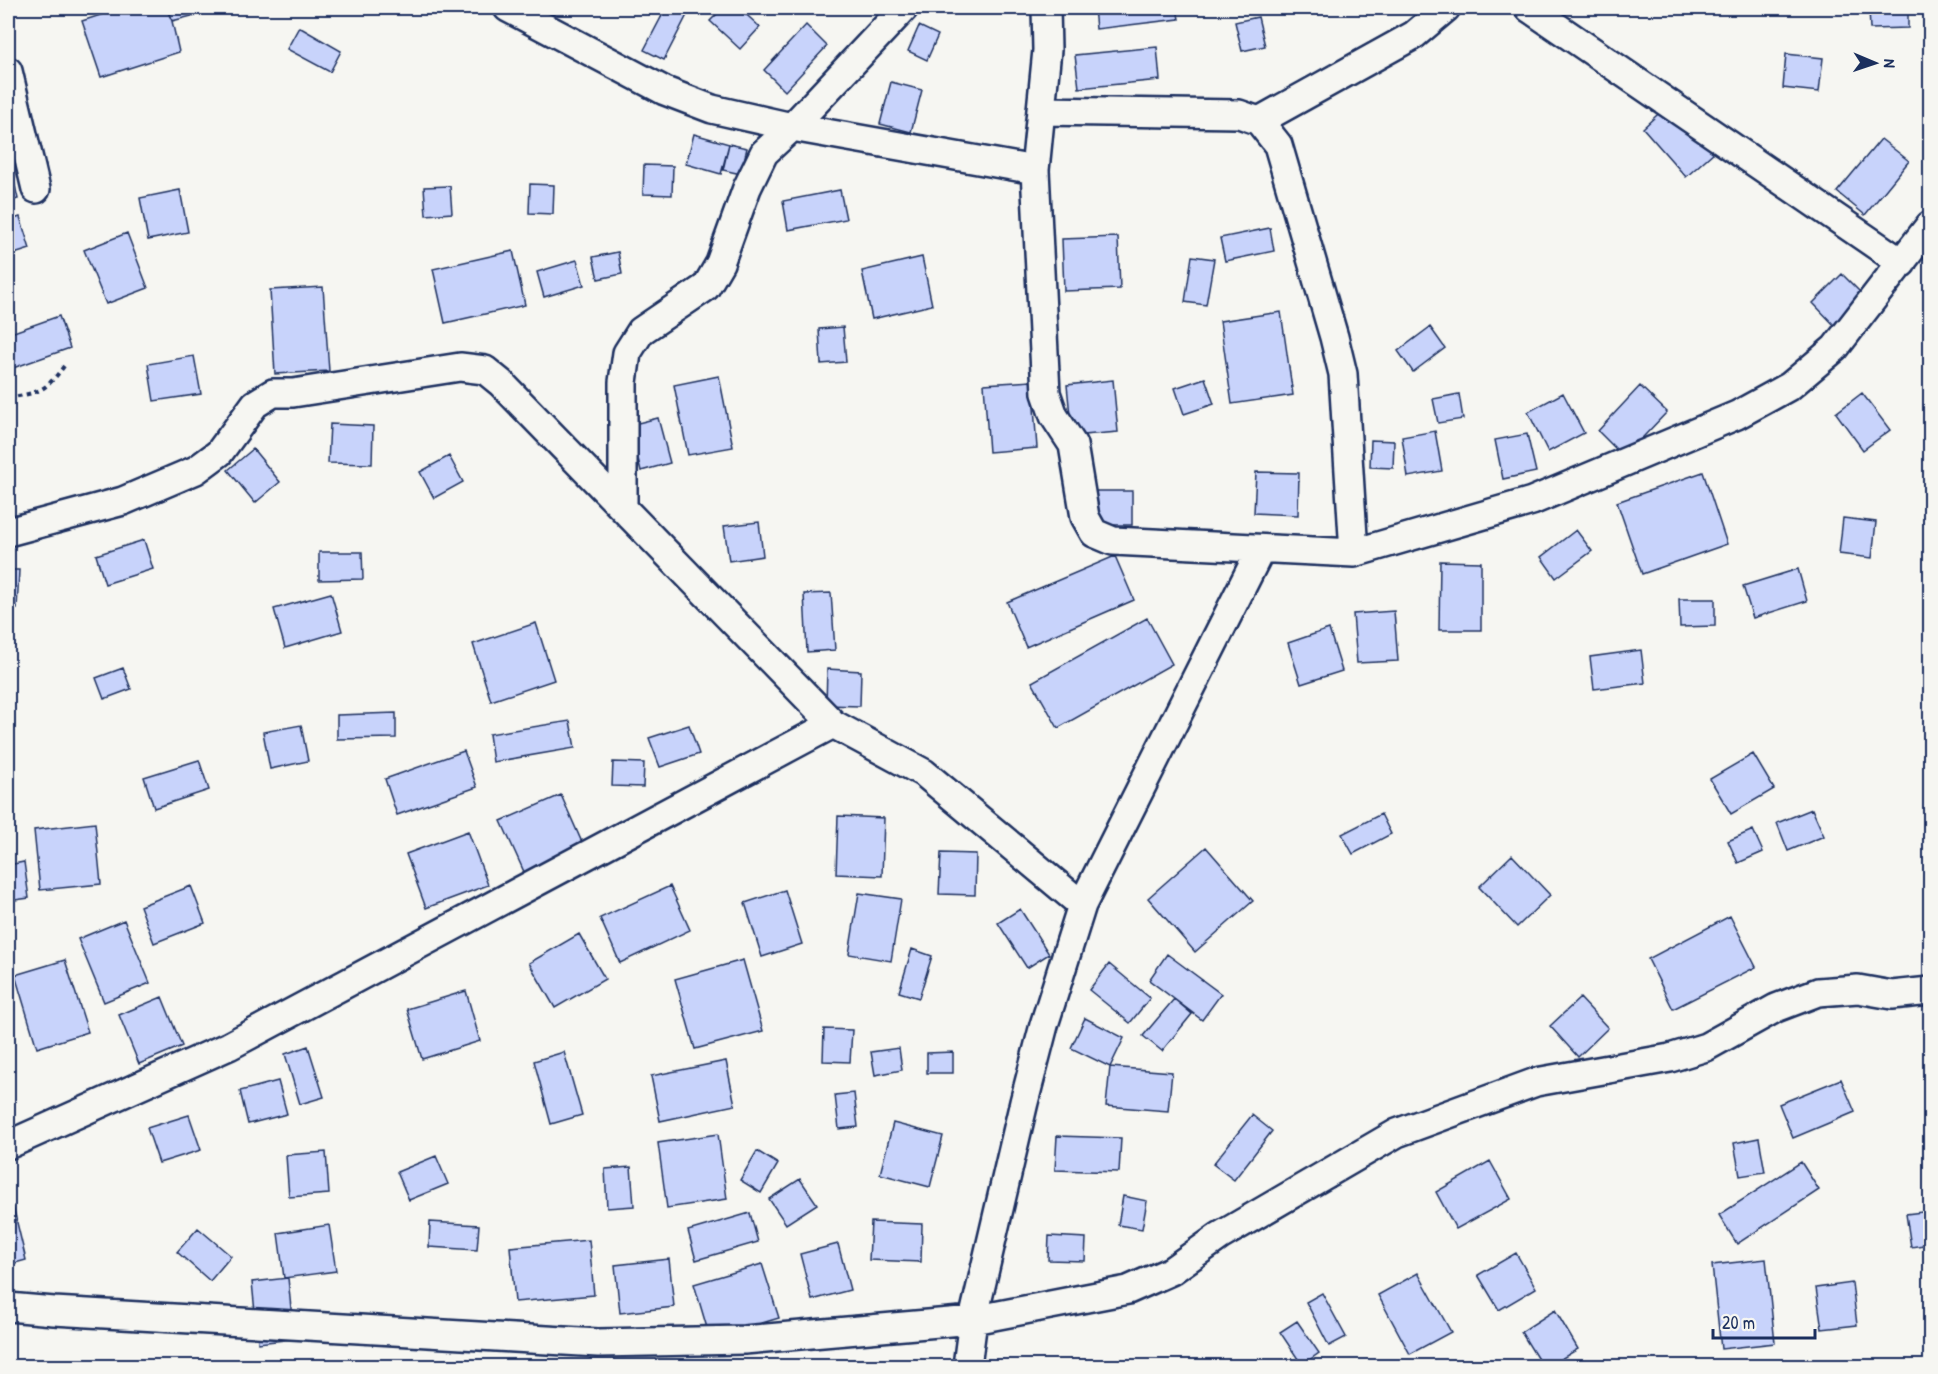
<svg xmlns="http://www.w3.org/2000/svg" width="1938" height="1374" viewBox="0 0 1938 1374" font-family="'Patrick Hand',sans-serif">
<rect width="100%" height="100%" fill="#f6f6f2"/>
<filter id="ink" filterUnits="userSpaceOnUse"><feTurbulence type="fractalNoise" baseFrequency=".0167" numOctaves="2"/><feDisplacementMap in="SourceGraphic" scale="12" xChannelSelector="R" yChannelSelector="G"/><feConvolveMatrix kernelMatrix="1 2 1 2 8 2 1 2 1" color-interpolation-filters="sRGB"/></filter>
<g filter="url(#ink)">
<path fill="#c8d3fb" stroke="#1b2f5e" stroke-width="1.5" d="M 122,8 L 166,8 L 172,21 L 179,52 L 101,77 L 82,21 Z
M 169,8 L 210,8 L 211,11 L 172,21 Z
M 666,8 L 679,8 L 688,13 L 664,60 L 644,50 Z
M 723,8 L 739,8 L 760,27 L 740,49 L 710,21 Z
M 1094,8 L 1177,8 L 1179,19 L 1096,29 Z
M 1869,8 L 1908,8 L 1908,28 L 1870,29 Z
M 1258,17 L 1265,46 L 1242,51 L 1235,22 Z
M 806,25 L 827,46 L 785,91 L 764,70 Z
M 919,26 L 938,35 L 927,60 L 908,51 Z
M 299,27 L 341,51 L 330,72 L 287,49 Z
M 1157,47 L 1160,80 L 1079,88 L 1075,55 Z
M 1786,54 L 1823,58 L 1819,92 L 1783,88 Z
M 891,82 L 922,90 L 911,132 L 880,124 Z
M 1670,103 L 1714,152 L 1686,177 L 1643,128 Z
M 694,134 L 729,144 L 721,174 L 686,164 Z
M 1881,139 L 1909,161 L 1865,215 L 1837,192 Z
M 729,144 L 747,148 L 741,174 L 723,170 Z
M 8,154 L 18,199 L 8,202 Z
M 644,165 L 673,166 L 672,195 L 643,194 Z
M 530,184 L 554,185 L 553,214 L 529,213 Z
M 450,186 L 452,213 L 426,215 L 424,187 Z
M 180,190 L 188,232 L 148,240 L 140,198 Z
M 840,190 L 846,219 L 788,230 L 783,201 Z
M 20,217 L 30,249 L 8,256 L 8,221 Z
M 1270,228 L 1274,251 L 1225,261 L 1220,238 Z
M 127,233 L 148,288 L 106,304 L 84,250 Z
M 1118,237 L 1120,289 L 1064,291 L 1062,239 Z
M 513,251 L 525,305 L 445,323 L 433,269 Z
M 618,252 L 622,274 L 598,279 L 593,257 Z
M 1192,256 L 1214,259 L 1206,305 L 1185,302 Z
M 922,257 L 932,305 L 872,319 L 862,271 Z
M 577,260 L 584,285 L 544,297 L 537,272 Z
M 1842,274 L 1863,295 L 1834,325 L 1813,303 Z
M 323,287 L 329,371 L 275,374 L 270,290 Z
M 1281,312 L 1293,395 L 1232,404 L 1220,321 Z
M 59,316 L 70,348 L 13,368 L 8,351 L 8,334 Z
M 843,327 L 846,362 L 821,364 L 819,329 Z
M 1430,327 L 1445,348 L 1413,372 L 1398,351 Z
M 194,356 L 201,394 L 154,401 L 148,364 Z
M 719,376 L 733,447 L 688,455 L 674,385 Z
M 1205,378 L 1214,404 L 1184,414 L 1175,388 Z
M 1113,380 L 1118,432 L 1072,436 L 1067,385 Z
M 1032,381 L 1037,448 L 989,452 L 984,384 Z
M 1640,386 L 1667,412 L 1624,457 L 1598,431 Z
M 1563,393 L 1584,433 L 1548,452 L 1528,412 Z
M 1862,393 L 1890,430 L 1863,450 L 1836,413 Z
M 1459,394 L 1463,419 L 1438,423 L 1433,399 Z
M 658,418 L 670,463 L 641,471 L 630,425 Z
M 330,424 L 373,426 L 372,464 L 328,463 Z
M 1435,431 L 1442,471 L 1408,477 L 1402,437 Z
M 1527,434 L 1536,472 L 1503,479 L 1495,440 Z
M 1371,440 L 1394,441 L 1393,468 L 1370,467 Z
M 253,449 L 280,482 L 255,503 L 228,470 Z
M 449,456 L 463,482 L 434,498 L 420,472 Z
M 1256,472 L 1299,473 L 1298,515 L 1254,513 Z
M 1703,472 L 1727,544 L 1642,574 L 1617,502 Z
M 1094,491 L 1132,491 L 1132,525 L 1094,525 Z
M 1843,518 L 1876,522 L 1872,558 L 1839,554 Z
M 759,522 L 763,556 L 729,561 L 724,526 Z
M 1576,530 L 1592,551 L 1556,578 L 1541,557 Z
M 144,540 L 153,569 L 105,584 L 96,555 Z
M 319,552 L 362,552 L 363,579 L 319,580 Z
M 1115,556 L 1134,600 L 1026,647 L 1007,602 Z
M 1440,561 L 1481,562 L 1481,630 L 1439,630 Z
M 1798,569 L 1807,601 L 1753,618 L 1743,586 Z
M 8,570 L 19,570 L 17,609 L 8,609 Z
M 331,593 L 342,631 L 285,648 L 274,609 Z
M 831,593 L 835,650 L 807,652 L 804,594 Z
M 1679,599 L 1715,599 L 1715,626 L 1680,627 Z
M 1394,611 L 1398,661 L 1357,663 L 1353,614 Z
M 1147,618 L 1172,664 L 1058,728 L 1032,682 Z
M 536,623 L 554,680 L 491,701 L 473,644 Z
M 1329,629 L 1342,671 L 1301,684 L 1288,643 Z
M 1641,650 L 1645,683 L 1594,689 L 1590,657 Z
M 123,668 L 131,689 L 104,699 L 96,678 Z
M 827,669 L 861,671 L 860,706 L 826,705 Z
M 396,713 L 396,738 L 337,739 L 337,715 Z
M 570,721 L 575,748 L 493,762 L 489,734 Z
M 301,725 L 308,761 L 270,769 L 263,732 Z
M 689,725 L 699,754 L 660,767 L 649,738 Z
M 464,751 L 477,787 L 397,815 L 385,779 Z
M 1753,754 L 1774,789 L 1731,814 L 1710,779 Z
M 199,760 L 209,790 L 154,808 L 144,777 Z
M 613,762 L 644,763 L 643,787 L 612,786 Z
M 561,795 L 584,847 L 525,874 L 501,821 Z
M 1812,809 L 1824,836 L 1788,851 L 1777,823 Z
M 1381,814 L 1391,834 L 1353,854 L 1342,834 Z
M 838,816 L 884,818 L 882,876 L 836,874 Z
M 95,823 L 101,884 L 40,890 L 34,830 Z
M 1753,830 L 1763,852 L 1738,863 L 1728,841 Z
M 468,831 L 488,885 L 426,908 L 406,854 Z
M 1206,847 L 1253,901 L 1195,952 L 1148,898 Z
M 941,853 L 976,854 L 975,895 L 939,894 Z
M 1512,855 L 1550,895 L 1517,927 L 1479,887 Z
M 24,862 L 29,898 L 8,901 L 8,865 Z
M 191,886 L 205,923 L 154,943 L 140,906 Z
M 670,886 L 690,930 L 620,963 L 600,918 Z
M 785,890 L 802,944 L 762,957 L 745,903 Z
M 859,893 L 901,899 L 891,961 L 849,954 Z
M 1020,909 L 1049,954 L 1027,968 L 998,923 Z
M 1730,916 L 1756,967 L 1673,1009 L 1648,959 Z
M 124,920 L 150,983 L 104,1002 L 78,939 Z
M 579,934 L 605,979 L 555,1008 L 529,963 Z
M 912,949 L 932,956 L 919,998 L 899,992 Z
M 1167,954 L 1221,994 L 1202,1020 L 1149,980 Z
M 65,960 L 88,1032 L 37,1048 L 15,975 Z
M 743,960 L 763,1031 L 695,1049 L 675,979 Z
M 1109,964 L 1150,998 L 1130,1023 L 1089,990 Z
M 466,991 L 480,1041 L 422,1059 L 407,1009 Z
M 162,997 L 182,1046 L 139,1064 L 119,1015 Z
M 1580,998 L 1608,1028 L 1578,1057 L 1550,1026 Z
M 1174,999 L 1192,1014 L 1162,1051 L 1143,1036 Z
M 1085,1018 L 1124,1038 L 1110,1067 L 1071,1048 Z
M 824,1029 L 852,1030 L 850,1062 L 823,1061 Z
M 308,1046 L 324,1097 L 300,1104 L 285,1054 Z
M 899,1048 L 902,1070 L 875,1075 L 871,1052 Z
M 564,1052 L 582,1115 L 551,1124 L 534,1061 Z
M 953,1052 L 953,1073 L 927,1073 L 927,1053 Z
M 726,1061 L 735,1105 L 660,1121 L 651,1076 Z
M 1110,1067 L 1172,1072 L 1168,1111 L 1106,1106 Z
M 1841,1079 L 1855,1112 L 1793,1138 L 1779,1104 Z
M 278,1081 L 287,1114 L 248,1124 L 240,1091 Z
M 1930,1085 L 1930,1120 L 1924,1086 Z
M 854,1093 L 858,1127 L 839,1129 L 835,1095 Z
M 189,1115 L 201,1150 L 159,1163 L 147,1128 Z
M 1252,1115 L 1272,1131 L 1234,1180 L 1213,1164 Z
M 893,1123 L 943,1136 L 930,1187 L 880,1174 Z
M 718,1134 L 727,1199 L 667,1208 L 658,1143 Z
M 1057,1136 L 1121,1138 L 1119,1172 L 1055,1170 Z
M 1759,1138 L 1765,1172 L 1740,1176 L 1734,1143 Z
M 757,1151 L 778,1164 L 761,1193 L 740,1180 Z
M 326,1152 L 329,1194 L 289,1197 L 286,1155 Z
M 436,1156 L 448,1184 L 409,1200 L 397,1172 Z
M 1490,1161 L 1511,1199 L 1456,1229 L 1436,1192 Z
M 1801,1162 L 1819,1190 L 1737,1244 L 1719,1215 Z
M 631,1167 L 634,1206 L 607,1208 L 605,1169 Z
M 800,1179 L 817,1204 L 786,1224 L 769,1199 Z
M 1123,1196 L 1147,1201 L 1142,1229 L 1118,1225 Z
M 13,1206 L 26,1260 L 8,1265 L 8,1207 Z
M 1930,1211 L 1930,1244 L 1911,1247 L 1906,1214 Z
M 750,1213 L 758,1242 L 696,1260 L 688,1231 Z
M 430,1222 L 479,1225 L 477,1250 L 429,1247 Z
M 871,1222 L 922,1224 L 921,1262 L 869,1260 Z
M 329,1225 L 336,1271 L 284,1278 L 278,1233 Z
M 198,1228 L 231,1256 L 210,1281 L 177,1252 Z
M 1049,1236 L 1086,1238 L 1085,1261 L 1048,1260 Z
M 589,1240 L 594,1295 L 515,1302 L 510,1247 Z
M 838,1244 L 850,1290 L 812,1300 L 800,1254 Z
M 1516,1253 L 1536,1288 L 1499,1310 L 1478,1275 Z
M 669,1259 L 674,1307 L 620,1313 L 615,1265 Z
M 1766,1259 L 1775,1343 L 1721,1349 L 1712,1265 Z
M 762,1264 L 779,1318 L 710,1338 L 694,1284 Z
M 1418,1273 L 1451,1332 L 1410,1354 L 1378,1295 Z
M 288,1278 L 294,1339 L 258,1343 L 252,1282 Z
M 1852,1283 L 1857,1325 L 1822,1329 L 1816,1288 Z
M 1322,1293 L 1346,1337 L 1329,1346 L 1306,1302 Z
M 1555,1310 L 1578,1349 L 1549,1366 L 1542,1366 L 1521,1332 Z
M 1297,1321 L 1319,1353 L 1302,1365 L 1280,1332 Z
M 497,1362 L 497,1366 L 474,1366 L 474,1364 Z"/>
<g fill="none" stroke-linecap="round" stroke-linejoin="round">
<defs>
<path id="minor" d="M 508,8 L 665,91 L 712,109 L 792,127 L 1035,170
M 1046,8 L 1047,50 L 1035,170 L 1046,393 L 1054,416 L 1073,445 L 1085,517 L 1094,533 L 1113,541 L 1354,553 L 1532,501 L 1737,415 L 1790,386 L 1835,348 L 1930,225
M 1529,8 L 1902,263
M 8,71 L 36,189
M 1041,111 L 1239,114 L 1259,121 L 1278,145 L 1334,337 L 1343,374 L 1354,553
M 1259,121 L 1414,35 L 1446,8
M 623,508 L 623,382 L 627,353 L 641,331 L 706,287 L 720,263 L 747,188 L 764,153 L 792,127 L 904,8
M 8,532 L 123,501 L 196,470 L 219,453 L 255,404 L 273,393 L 293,393 L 460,367 L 485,370 L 501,383 L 833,724 L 924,773 L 1082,905
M 8,1145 L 229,1046 L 833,724
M 8,1307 L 54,1311 L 598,1343 L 744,1340 L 973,1320 L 1128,1290 L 1171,1271 L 1220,1236 L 1397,1133 L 1536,1082 L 1670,1058 L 1706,1047 L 1776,1008 L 1818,992 L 1858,989 L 1892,995 L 1930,991
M 967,1366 L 973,1320 L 1024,1102 L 1044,1025 L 1082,905 L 1261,549"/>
</defs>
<use href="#minor" stroke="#1b2f5e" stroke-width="32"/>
<path stroke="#1b2f5e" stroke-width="4" stroke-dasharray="4.5 4.5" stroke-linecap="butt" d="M 8,398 C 39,392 44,393 64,366"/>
<use href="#minor" stroke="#f6f6f2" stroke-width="27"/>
</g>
</g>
<rect width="1938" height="1374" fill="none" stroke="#f6f6f2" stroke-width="30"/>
<rect x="15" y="15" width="1908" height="1344" fill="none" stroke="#1b2f5e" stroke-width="2" filter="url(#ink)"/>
<g transform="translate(1875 63) rotate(92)" stroke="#f6f6f2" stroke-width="4.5" paint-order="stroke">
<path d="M0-4.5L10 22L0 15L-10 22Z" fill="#1b2f5e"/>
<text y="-9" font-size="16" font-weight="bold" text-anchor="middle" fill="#1b2f5e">N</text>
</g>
<path d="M1713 1329v9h102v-9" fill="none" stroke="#1b2f5e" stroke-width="3"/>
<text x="1722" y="1329" font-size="18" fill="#1b2f5e" stroke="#f6f6f2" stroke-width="4.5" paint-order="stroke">20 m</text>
</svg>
